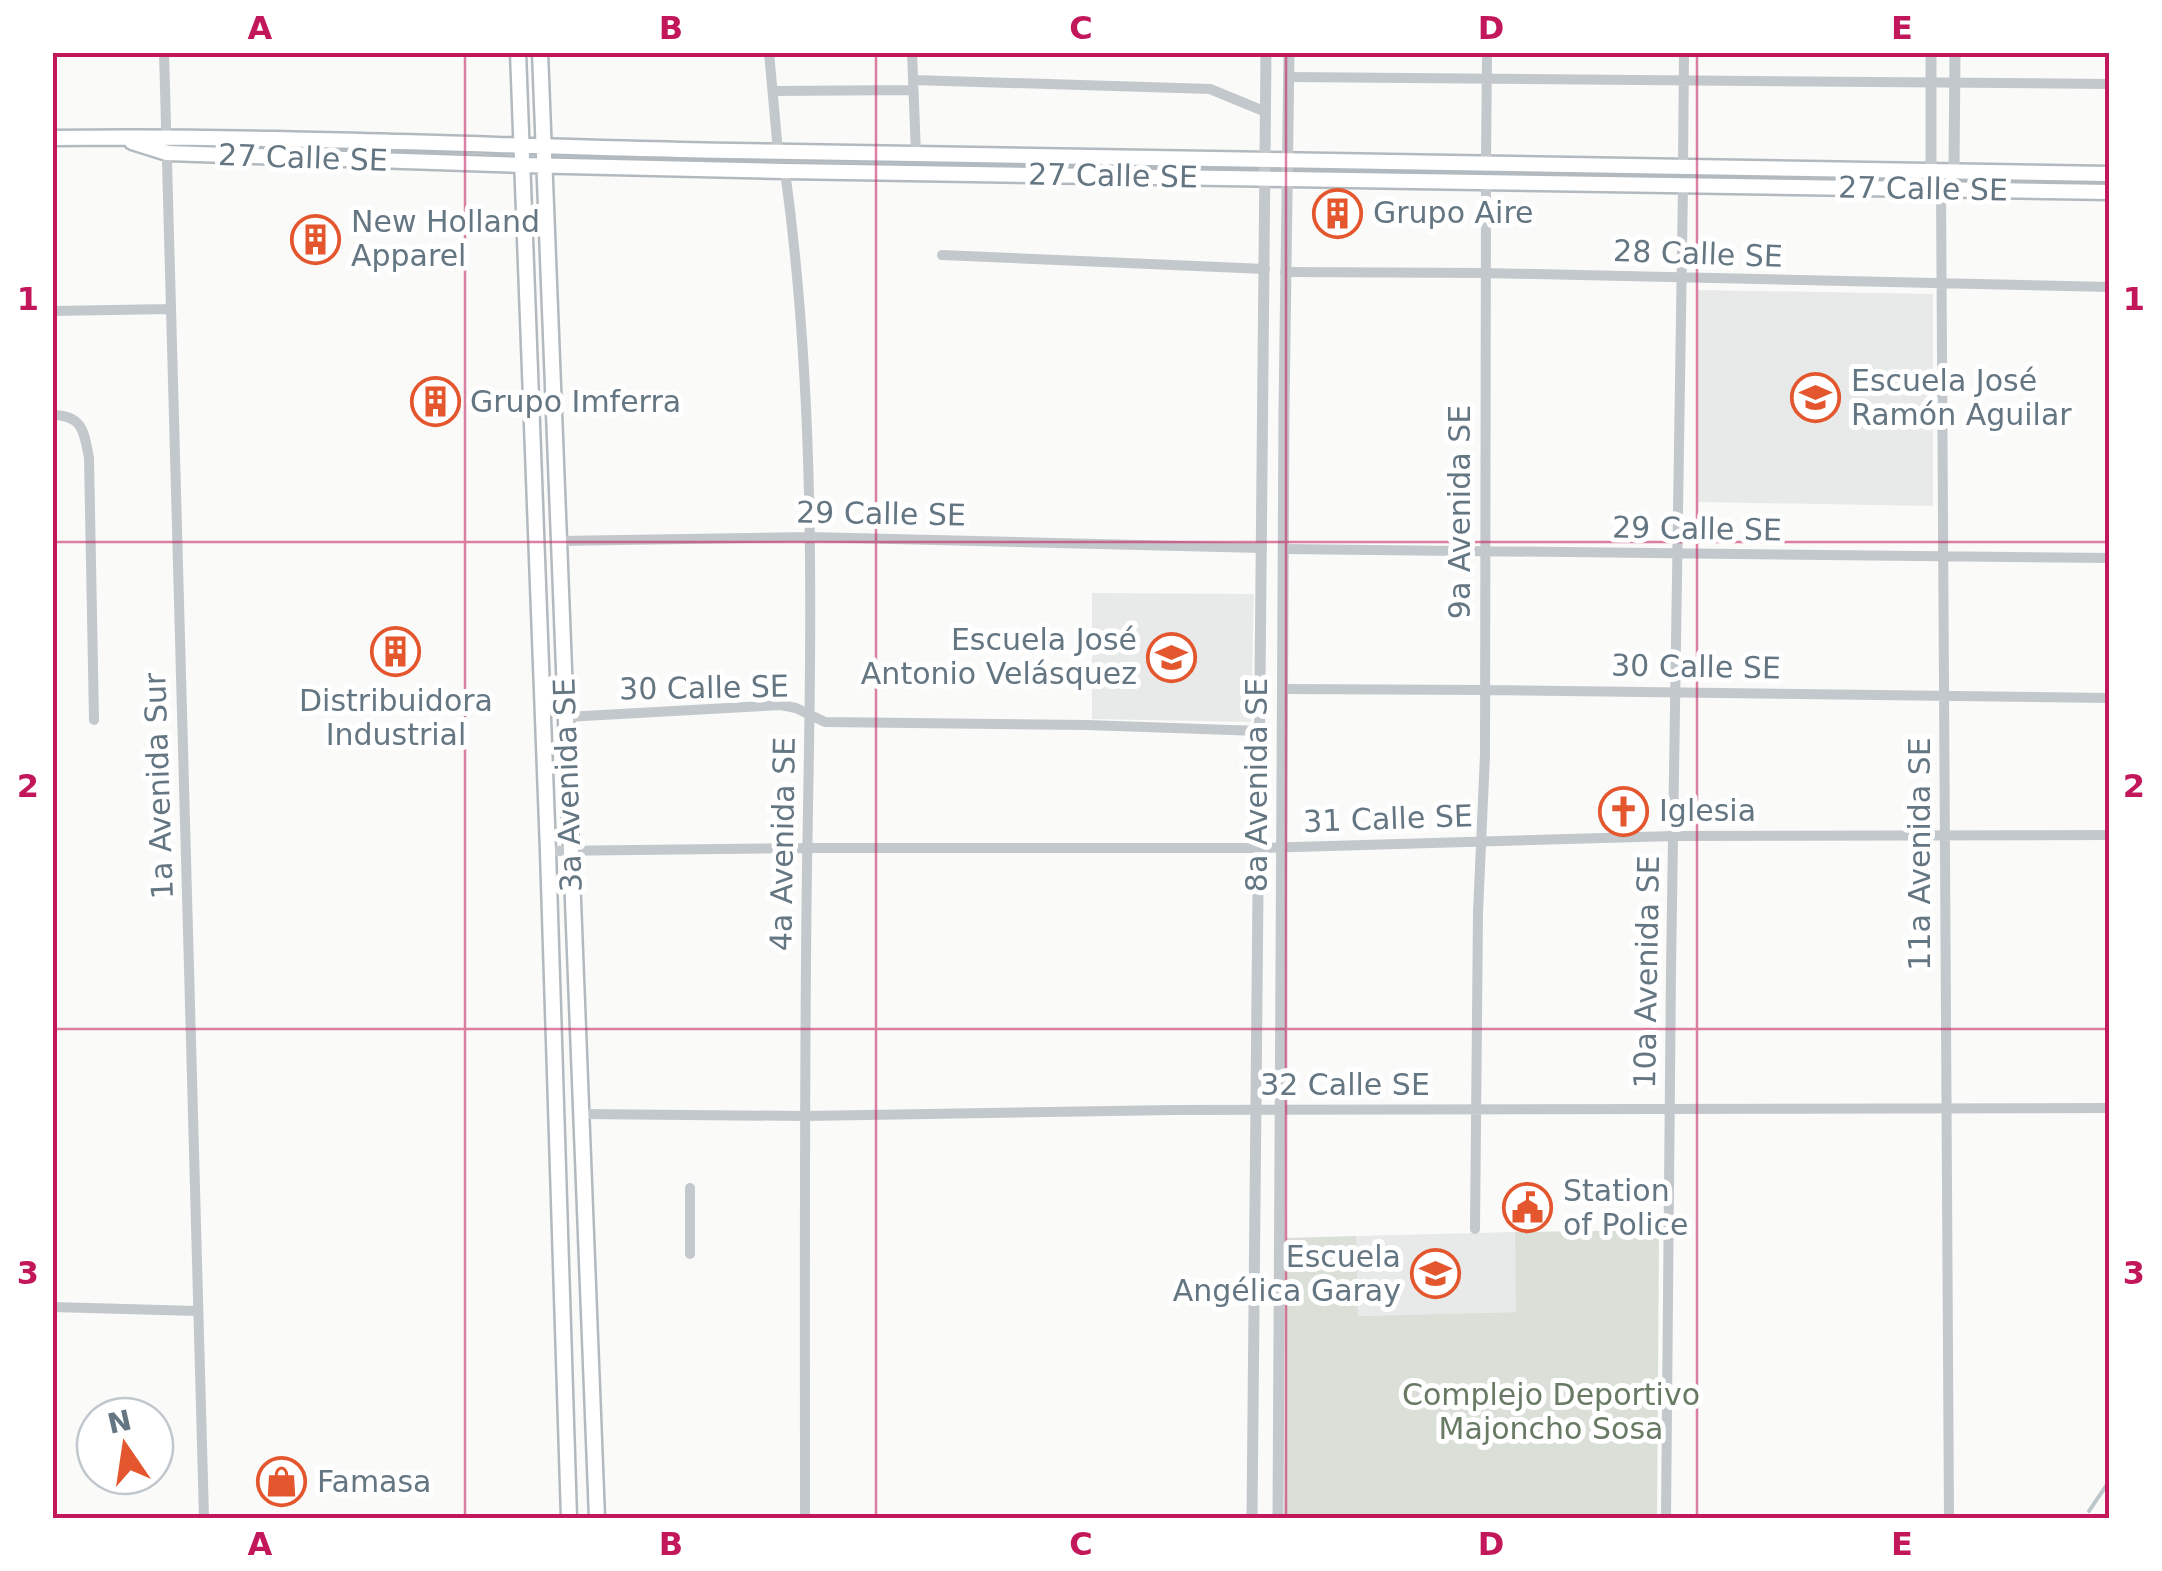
<svg xmlns="http://www.w3.org/2000/svg" width="2162" height="1571" viewBox="0 0 2162 1571" font-family="'DejaVu Sans',sans-serif">
<rect width="100%" height="100%" fill="#fafaf8"/>
<path fill="#e8e9e9" d="M 1698,290 L 1933,294 L 1933,506 L 1698,502 Z
M 1092,593 L 1254,594 L 1251,722 L 1092,719 Z
M 1515,1232 L 1517,1312 L 1357,1316 L 1356,1236 Z"/>
<path fill="#dadfd7" d="M 1659,1230 L 1657,1518 L 1284,1518 L 1286,1238 L 1356,1236 L 1358,1316 L 1516,1312 L 1515,1232 Z"/>
<g fill="none" stroke-linecap="round" stroke-linejoin="round">
<path stroke="#bbc7cb" stroke-width="4" d="M 2089,1511 L 2110,1480"/>
<defs>
<path id="secondary" d="M 518,52 L 548,851 L 569,1518
M 540,52 L 597,1518
M 52,138 C 280,135 507,147 735,151 C 1193,159 1651,165 2110,174
M 132,142 L 167,153 L 522,165 L 785,171 L 2110,192"/>
</defs>
<use href="#secondary" stroke="#b3babf" stroke-width="19"/>
<path stroke="#c3c8cc" stroke-width="10" d="M 164,52 L 204,1518
M 769,52 L 778,152
M 912,52 L 916,154
M 1289,77 L 2110,84
M 913,80 L 1210,89 L 1266,112
M 773,91 L 913,90
M 1486,162 L 1487,52
M 1683,166 L 1684,52
M 785,171 C 817,403 811,634 807,867 C 804,1084 805,1301 805,1518
M 1941,189 L 1949,1518
M 942,255 L 1265,269
M 1285,272 L 1486,273 L 2110,287
M 52,311 L 171,309
M 52,415 C 83,415 84,432 89,458 L 94,720
M 559,541 L 809,537 L 1262,548
M 1284,549 L 2110,558
M 1283,689 L 1485,690 L 2110,698
M 566,717 L 781,705 L 796,708 L 825,722 L 1087,725 L 1260,731
M 548,851 L 808,848 L 1259,848 L 1674,836 L 2110,835
M 581,1114 L 805,1116 L 1173,1110 L 2110,1108
M 1475,1229 L 1478,912 L 1485,755 L 1486,182
M 690,1254 L 690,1188
M 52,1307 L 198,1311
M 1666,1518 L 1671,969 L 1683,186
M 2109,1518 L 2110,1518"/>
<path stroke="#c3c8cc" stroke-width="11" d="M 1931,52 L 1931,171 L 1941,189 L 1954,171 L 1955,52
M 1252,1518 L 1266,52
M 1278,1518 L 1284,411 L 1289,52"/>
<use href="#secondary" stroke="#fff" stroke-width="14"/>
</g>
<path fill="none" stroke="#c2185b" stroke-width="2.5" stroke-opacity="0.55" d="M 465,52 L 465,1518M 876,52 L 876,1518M 1286,52 L 1286,1518M 1697,52 L 1697,1518M 52,542 L 2110,542M 52,1029 L 2110,1029"/>
<defs>
<symbol id="building-ring" viewBox="-11 -11 22 22"><circle r="9.5" fill="#fff" stroke="#e4572e" stroke-width="1.5"/><path d="M-4-6H4V6H1V3H-1V6H-4ZM-2.5-4.3h1.7v1.8h-1.7ZM.8-4.3h1.7v1.8H.8ZM-2.5-1h1.7V.8h-1.7ZM.8-1h1.7V.8H.8Z" fill="#e4572e"/></symbol>
<symbol id="school-ring" viewBox="-11 -11 22 22"><circle r="9.5" fill="#fff" stroke="#e4572e" stroke-width="1.5"/><path d="M0-5L7-2L0 1L-7-2ZM-4 1L0 2.5L4 1V4Q0 6-4 4Z" fill="#e4572e"/></symbol>
<symbol id="church-ring" viewBox="-11 -11 22 22"><circle r="9.5" fill="#fff" stroke="#e4572e" stroke-width="1.5"/><path d="M-1.2-6h2.4v3.5h3.3v2.4h-3.3V6h-2.4V-.1h-3.3v-2.4h3.3Z" fill="#e4572e"/></symbol>
<symbol id="civic-ring" viewBox="-11 -11 22 22"><circle r="9.5" fill="#fff" stroke="#e4572e" stroke-width="1.5"/><path d="M-.6-6.5H3V-4.5H.6V-3L4-1V1h2V6H-6V1h2V-1L-.6-3ZM-1.2 2.5V6h2.4V2.5Z" fill="#e4572e"/></symbol>
<symbol id="shop-ring" viewBox="-11 -11 22 22"><circle r="9.5" fill="#fff" stroke="#e4572e" stroke-width="1.5"/><path d="M-5-2.5h2.3a2.7 3.5 0 0 1 5.4 0H5L5.5 6h-11ZM-1.5-2.5h3a1.5 2.3 0 0 0-3 0Z" fill="#e4572e"/></symbol>
</defs>
<g fill-rule="evenodd">
<use href="#building-ring" x="1310" y="186" width="55" height="55"/>
<use href="#building-ring" x="288" y="212" width="55" height="55"/>
<use href="#school-ring" x="1788" y="370" width="55" height="55"/>
<use href="#building-ring" x="408" y="374" width="55" height="55"/>
<use href="#building-ring" x="368" y="624" width="55" height="55"/>
<use href="#school-ring" x="1144" y="630" width="55" height="55"/>
<use href="#church-ring" x="1596" y="784" width="55" height="55"/>
<use href="#civic-ring" x="1500" y="1180" width="55" height="55"/>
<use href="#school-ring" x="1408" y="1246" width="55" height="55"/>
<use href="#shop-ring" x="254" y="1454" width="55" height="55"/>
</g>
<g text-anchor="middle" stroke-width="10" stroke-linejoin="round" paint-order="stroke">
<g font-size="30" fill="#657683" stroke="#fff">
<text transform="translate(303 158) rotate(2)" y="10">27 Calle SE</text>
<text transform="translate(1113 176) rotate(1)" y="10">27 Calle SE</text>
<text transform="translate(1923 189) rotate(1)" y="10">27 Calle SE</text>
<text transform="translate(1698 254) rotate(2)" y="10">28 Calle SE</text>
<text transform="translate(1460 512) rotate(-90)" y="10">9a Avenida SE</text>
<text transform="translate(881 514) rotate(1)" y="10">29 Calle SE</text>
<text transform="translate(1697 529) rotate(1)" y="10">29 Calle SE</text>
<text transform="translate(1696 667) rotate(1)" y="10">30 Calle SE</text>
<text transform="translate(704 688) rotate(-1)" y="10">30 Calle SE</text>
<text transform="translate(568 785) rotate(-92)" y="10">3a Avenida SE</text>
<text transform="translate(1257 785) rotate(-90)" y="10">8a Avenida SE</text>
<text transform="translate(159 786) rotate(-92)" y="10">1a Avenida Sur</text>
<text transform="translate(1388 819) rotate(-2)" y="10">31 Calle SE</text>
<text transform="translate(783 844) rotate(-89)" y="10">4a Avenida SE</text>
<text transform="translate(1920 854) rotate(-90)" y="10">11a Avenida SE</text>
<text transform="translate(1647 972) rotate(-89)" y="10">10a Avenida SE</text>
<text x="1345" y="1095">32 Calle SE</text>
</g>
<g font-size="30" fill="#657683" stroke="#fff" text-anchor="start">
<text x="1373" y="223">Grupo Aire</text>
<text x="351" y="232">New Holland<tspan x="351" dy="34">Apparel</tspan></text>
<text x="1851" y="391">Escuela José<tspan x="1851" dy="34">Ramón Aguilar</tspan></text>
<text x="470" y="412">Grupo Imferra</text>
<text x="1137" y="650" text-anchor="end">Escuela José<tspan x="1137" dy="34">Antonio Velásquez</tspan></text>
<text x="396" y="711" text-anchor="middle">Distribuidora<tspan x="396" dy="34">Industrial</tspan></text>
<text x="1659" y="821">Iglesia</text>
<text x="1563" y="1201">Station<tspan x="1563" dy="34">of Police</tspan></text>
<text x="1401" y="1267" text-anchor="end">Escuela<tspan x="1401" dy="34">Angélica Garay</tspan></text>
<text x="317" y="1492">Famasa</text>
</g>
<g font-size="30" fill="#687a64" stroke="#fff">
<text x="1551" y="1405">Complejo Deportivo<tspan x="1551" dy="34">Majoncho Sosa</tspan></text>
</g>
</g>
<rect width="2162" height="1571" fill="none" stroke="#ffffff" stroke-width="110"/>
<g transform="translate(125 1446) rotate(347)"><circle r="48" fill="#ffffff" stroke="#c1c8cd" stroke-width="2.5"/>
<path d="M0-8L18 38L0 25L-18 38Z" fill="#e4572e"/>
<text y="-15" font-size="28" font-weight="bold" text-anchor="middle" fill="#657683">N</text>
</g>
<rect x="55" y="55" width="2052" height="1461" fill="none" stroke="#c2185b" stroke-width="4"/>
<g font-size="32" text-anchor="middle" font-weight="bold" fill="#c2185b">
<text x="260" y="39">A</text>
<text x="671" y="39">B</text>
<text x="1081" y="39">C</text>
<text x="1491" y="39">D</text>
<text x="1902" y="39">E</text>
<text x="28" y="310">1</text>
<text x="2134" y="310">1</text>
<text x="28" y="797">2</text>
<text x="2134" y="797">2</text>
<text x="28" y="1284">3</text>
<text x="2134" y="1284">3</text>
<text x="260" y="1555">A</text>
<text x="671" y="1555">B</text>
<text x="1081" y="1555">C</text>
<text x="1491" y="1555">D</text>
<text x="1902" y="1555">E</text>
</g>
</svg>
